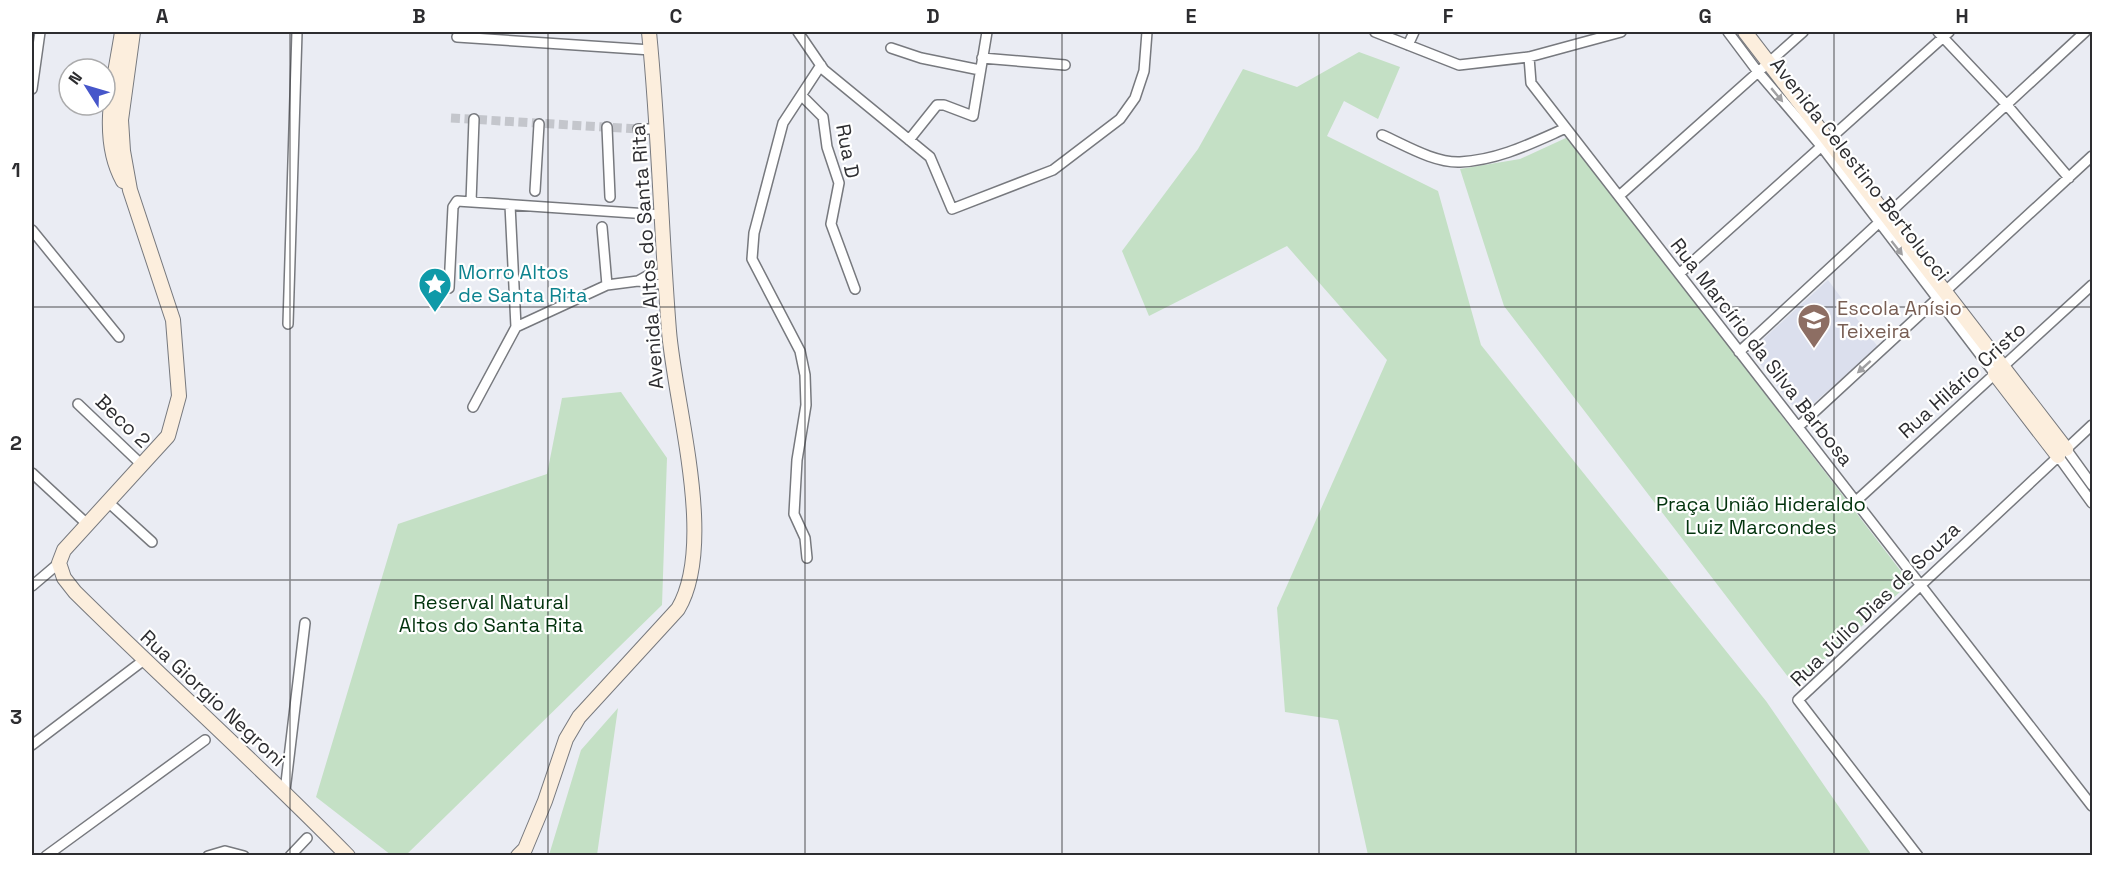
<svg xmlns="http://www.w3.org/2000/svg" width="2124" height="887" viewBox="0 0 2124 887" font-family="'Space Grotesk',sans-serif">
<rect width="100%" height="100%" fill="#eaecf3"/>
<path fill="#dbdfed" d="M 1828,280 L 1878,347 L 1800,415 L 1750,351 Z"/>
<path fill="#c4e0c5" d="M 1359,52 L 1400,67 L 1378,119 L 1344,101 L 1327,136 L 1438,191 L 1481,345 L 1766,701 L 1870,852 L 1870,855 L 1368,855 L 1338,720 L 1285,712 L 1277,608 L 1387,360 L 1287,246 L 1149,316 L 1122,251 L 1198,149 L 1243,69 L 1297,87 Z
M 1568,137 L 1910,583 L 1795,686 L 1504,306 L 1460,169 L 1520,159 Z
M 621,392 L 667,458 L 662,605 L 406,855 L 391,855 L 316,797 L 398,524 L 547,474 L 562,398 Z
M 618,708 L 597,855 L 549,855 L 581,750 Z"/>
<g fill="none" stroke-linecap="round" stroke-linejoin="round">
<path stroke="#c4c6cc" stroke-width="9" stroke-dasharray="9 4.5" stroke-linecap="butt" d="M 451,118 L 638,129"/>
<defs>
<path id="street" d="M 798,32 L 824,70 L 930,157 L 952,209 L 1053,170 L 1120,119 L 1135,98 L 1144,71 L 1147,32
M 1375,32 L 1459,65 L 1529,57 L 1621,32
M 1728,32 L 1758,72 L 1822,147 L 1995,374
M 1938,32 L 2006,104 L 2069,178
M 457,37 L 651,50
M 1408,45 L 1414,32
M 891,48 L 921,58 L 980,70
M 1529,57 L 1531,83 L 2092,806
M 982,58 L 1065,65
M 32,89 L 40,32
M 802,96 L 823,117 L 827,147 L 839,183 L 831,224 L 855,289
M 607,127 L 610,197
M 638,129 L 657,129
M 1382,135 C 1405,145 1434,163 1460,162 C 1499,160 1532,143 1566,128
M 909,140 L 937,105 L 944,105 L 973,116 L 987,32
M 535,191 L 539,124
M 1619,196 L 1803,32
M 471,202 L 474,119
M 510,205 L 516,327
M 602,227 L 607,285
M 32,230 L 119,337
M 1679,274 L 1949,32
M 638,281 L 667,285
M 449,288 L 453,207 L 457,201 L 663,215
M 288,324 L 297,32
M 1739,352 L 2085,32
M 78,404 L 142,465
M 473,407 L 516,327 L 607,285 L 638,281 L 647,276 L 666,273
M 1798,427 L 2092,156
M 2066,449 L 2092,485
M 2058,456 L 2092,503
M 32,473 L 86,523
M 107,501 L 152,542
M 1855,502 L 2092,285
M 807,558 L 805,538 L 794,514 L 797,460 L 806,405 L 805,375 L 800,351 L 752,259 L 754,233 L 783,123 L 821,65
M 32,586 L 59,563
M 32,745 L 144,660
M 285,791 L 305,623
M 46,856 L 205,740
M 208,856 L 225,851 L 244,856
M 290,856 L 307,838
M 1918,856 L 1798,700 L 2092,425"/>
<path id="secondary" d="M 122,32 C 115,79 98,136 123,181
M 133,32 L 121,120 L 123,151 L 130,190 L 173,320 L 179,396 L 168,436 L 64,550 L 59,563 L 64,578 L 75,592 C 165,681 259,765 348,856
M 1745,32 L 2066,449
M 1995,374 L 2058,456
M 518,856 L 525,849 L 545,801 L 566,739 L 579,717 L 678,609 C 717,543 675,406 669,331 C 661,231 659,131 649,32"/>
</defs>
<use href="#street" stroke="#77797e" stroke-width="12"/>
<use href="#secondary" stroke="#77797e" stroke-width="16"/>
<use href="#street" stroke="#fff" stroke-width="9"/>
<use href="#secondary" stroke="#fceedd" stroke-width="14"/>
</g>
<defs><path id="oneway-solid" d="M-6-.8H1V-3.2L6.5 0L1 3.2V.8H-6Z" transform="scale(1.5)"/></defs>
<g fill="#a0a0a2">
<use href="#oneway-solid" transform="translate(1777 95) rotate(50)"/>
<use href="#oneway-solid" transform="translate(1897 248) rotate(52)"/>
<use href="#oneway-solid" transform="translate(1864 367) rotate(138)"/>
</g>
<path fill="none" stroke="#2d2d30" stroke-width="1.5" stroke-opacity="0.55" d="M 290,32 L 290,856M 548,32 L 548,856M 805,32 L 805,856M 1062,32 L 1062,856M 1319,32 L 1319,856M 1576,32 L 1576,856M 1834,32 L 1834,856M 32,307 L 2092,307M 32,580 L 2092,580"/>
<defs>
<symbol id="sight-pin" viewBox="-11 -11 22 30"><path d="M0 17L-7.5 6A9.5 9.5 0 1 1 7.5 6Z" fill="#0f9aa8" stroke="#fff"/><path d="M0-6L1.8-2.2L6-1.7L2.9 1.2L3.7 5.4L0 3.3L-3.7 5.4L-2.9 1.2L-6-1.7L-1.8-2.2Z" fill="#fff"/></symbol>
<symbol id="school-pin" viewBox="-11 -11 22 30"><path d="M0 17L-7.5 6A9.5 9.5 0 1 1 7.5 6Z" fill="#8d6e63" stroke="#fff"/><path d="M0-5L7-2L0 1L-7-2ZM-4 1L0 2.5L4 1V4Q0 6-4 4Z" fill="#fff"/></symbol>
</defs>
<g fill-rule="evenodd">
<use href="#sight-pin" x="416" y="265" width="38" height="52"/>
<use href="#school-pin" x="1795" y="301" width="38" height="52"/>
</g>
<g text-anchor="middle" stroke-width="4.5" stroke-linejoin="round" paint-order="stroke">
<g font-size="20" fill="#2d2d30" stroke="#fff">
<text transform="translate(848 151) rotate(79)" y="7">Rua D</text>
<text transform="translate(1860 169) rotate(52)" y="7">Avenida Celestino Bertolucci</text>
<text transform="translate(647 257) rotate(-94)" y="7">Avenida Altos do Santa Rita</text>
<text transform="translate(1762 352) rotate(52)" y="7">Rua Marcírio da Silva Barbosa</text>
<text transform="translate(1962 380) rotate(-42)" y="7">Rua Hilário Cristo</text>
<text transform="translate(123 421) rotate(44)" y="7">Beco 2</text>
<text transform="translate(1875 604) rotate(-44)" y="7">Rua Júlio Dias de Souza</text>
<text transform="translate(213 698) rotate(43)" y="7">Rua Giorgio Negroni</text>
</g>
<g font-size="20" fill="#0d838f" stroke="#fff" text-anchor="start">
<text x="458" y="279">Morro Altos<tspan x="458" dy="23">de Santa Rita</tspan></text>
</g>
<g font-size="20" fill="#785e54" stroke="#fff" text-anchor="start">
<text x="1837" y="315">Escola Anísio<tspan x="1837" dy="23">Teixeira</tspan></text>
</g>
<g font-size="20" fill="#02330d" stroke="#fff">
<text x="1761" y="511">Praça União Hideraldo<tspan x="1761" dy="23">Luiz Marcondes</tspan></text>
<text x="491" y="609">Reserval Natural<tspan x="491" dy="23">Altos do Santa Rita</tspan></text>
</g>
</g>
<rect width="2124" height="887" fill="none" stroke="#ffffff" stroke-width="66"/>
<g transform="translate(87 87) rotate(307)"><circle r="28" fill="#ffffff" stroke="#ababac" stroke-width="1.5"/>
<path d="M0-4.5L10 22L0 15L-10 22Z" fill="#4656ca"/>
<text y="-9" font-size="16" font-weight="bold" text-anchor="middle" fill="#2d2d30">N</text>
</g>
<rect x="33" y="33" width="2058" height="821" fill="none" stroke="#2d2d30" stroke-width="2"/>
<g font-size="20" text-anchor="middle" font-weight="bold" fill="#2d2d30">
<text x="162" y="23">A</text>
<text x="419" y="23">B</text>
<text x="676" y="23">C</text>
<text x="933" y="23">D</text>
<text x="1191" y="23">E</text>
<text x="1448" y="23">F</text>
<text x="1705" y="23">G</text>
<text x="1962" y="23">H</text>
<text x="16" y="177">1</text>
<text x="16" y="450">2</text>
<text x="16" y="724">3</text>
</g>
</svg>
